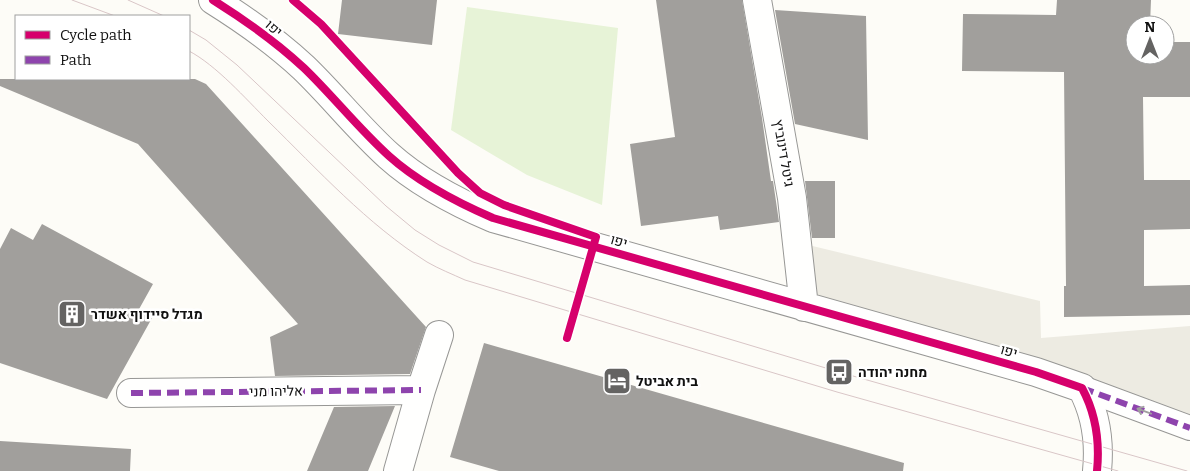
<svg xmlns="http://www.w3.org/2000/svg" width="1190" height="471" viewBox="0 0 1190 471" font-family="Bitter,Heebo,serif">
<rect width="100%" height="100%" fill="#fdfcf7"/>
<path fill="#e7f3d7" d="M 467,7 L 618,28 L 602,205 L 527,175 L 451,130 Z"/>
<path fill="#edebe2" d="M 796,242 L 1040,301 L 1041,338 L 1190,326 L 1190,428 L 804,307 Z"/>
<path fill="#a19f9c" d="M 342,0 L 437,0 L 432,45 L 338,34 Z
M 656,0 L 742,0 L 762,118 L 771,181 L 773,181 L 779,222 L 720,230 L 718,216 L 641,226 L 630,144 L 675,137 Z
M 1057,0 L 1151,0 L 1150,25 L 1135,25 L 1135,55 L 1165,55 L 1165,42 L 1190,42 L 1190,97 L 1143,97 L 1144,180 L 1190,180 L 1190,229 L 1144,230 L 1144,286 L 1190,285 L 1190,315 L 1064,317 L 1064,286 L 1066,286 L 1064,72 L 962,71 L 963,14 L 1056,15 Z
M 775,10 L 866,16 L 868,140 L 795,124 Z
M 0,79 L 195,79 L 206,84 L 426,327 L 410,374 L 275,376 L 270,337 L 298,324 L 138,144 L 0,86 Z
M 805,181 L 835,181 L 835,238 L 812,238 Z
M 42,224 L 153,284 L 138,311 L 152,318 L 107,399 L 0,363 L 0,249 L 11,228 L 33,240 Z
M 484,343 L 904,463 L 903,471 L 499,471 L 450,457 Z
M 395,406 L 368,471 L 307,471 L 334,407 Z
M 0,441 L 131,449 L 130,471 L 0,471 Z"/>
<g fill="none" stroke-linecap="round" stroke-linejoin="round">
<defs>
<path id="pedestrian" d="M 1082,388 L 1190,428"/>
<path id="minor" d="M 213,0 C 245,20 276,42 304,68 C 333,96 359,129 389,156 C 419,183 456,202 493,218 L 1036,372 L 1082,388 C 1096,414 1100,441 1097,471
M 757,0 L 792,198 L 804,307
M 131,393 L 421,390
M 398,471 L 421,390 L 439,335"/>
</defs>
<use href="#pedestrian" stroke="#979795" stroke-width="26"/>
<use href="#minor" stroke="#979795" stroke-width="30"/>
<use href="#pedestrian" stroke="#fffffe" stroke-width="24"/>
<use href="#minor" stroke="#fffffe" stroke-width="28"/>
<path stroke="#d9c6c7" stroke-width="1" d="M 72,0 L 115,16
M 128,0 L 164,16
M 189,30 L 206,40 L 237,65 L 386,206 L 415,230 L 439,245 L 473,262 L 839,372 L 1187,471
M 189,51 C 216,65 246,99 268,121 C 318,170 367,224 427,262 C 439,269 452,274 465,280 L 837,392 L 1118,471"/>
<path stroke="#8e44ad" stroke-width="6" stroke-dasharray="12 6" stroke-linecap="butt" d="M 1082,388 L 1190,428
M 131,393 L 421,390"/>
<defs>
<path id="cycleway" d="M 213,0 C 245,20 276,42 304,68 C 333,96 359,129 389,156 C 419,183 456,202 493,218 L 1036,372 L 1082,388 C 1096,414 1100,441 1097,471
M 293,0 L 321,24 L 458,173 L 480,193 L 504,205 L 596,237 L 567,338"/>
</defs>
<use href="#cycleway" stroke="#fff" stroke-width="11"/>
<use href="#cycleway" stroke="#d6006c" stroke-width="8"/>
</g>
<defs><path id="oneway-shaft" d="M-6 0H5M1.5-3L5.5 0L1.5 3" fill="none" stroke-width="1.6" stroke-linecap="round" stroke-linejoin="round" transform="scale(1.25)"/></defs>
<use stroke="#a0a09f" href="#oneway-shaft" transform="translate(1144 411) rotate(-160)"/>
<defs>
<symbol id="building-square" viewBox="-11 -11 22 22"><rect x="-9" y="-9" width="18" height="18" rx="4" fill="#646362" stroke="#fff"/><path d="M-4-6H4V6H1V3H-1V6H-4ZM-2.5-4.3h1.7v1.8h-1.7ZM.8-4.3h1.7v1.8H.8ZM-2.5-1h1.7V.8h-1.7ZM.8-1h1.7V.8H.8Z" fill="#fff"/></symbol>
<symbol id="bus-square" viewBox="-11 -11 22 22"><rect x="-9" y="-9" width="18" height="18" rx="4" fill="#646362" stroke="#fff"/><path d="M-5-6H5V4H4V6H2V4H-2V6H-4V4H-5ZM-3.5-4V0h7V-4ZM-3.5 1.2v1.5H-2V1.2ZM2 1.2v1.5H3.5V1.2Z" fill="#fff"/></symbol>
<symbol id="hotel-square" viewBox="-11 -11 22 22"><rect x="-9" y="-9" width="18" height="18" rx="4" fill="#646362" stroke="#fff"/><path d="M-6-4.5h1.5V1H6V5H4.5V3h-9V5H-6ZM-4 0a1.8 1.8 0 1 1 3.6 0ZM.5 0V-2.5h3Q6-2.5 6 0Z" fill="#fff"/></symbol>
</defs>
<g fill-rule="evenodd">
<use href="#building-square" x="56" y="298" width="32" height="32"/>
<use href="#bus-square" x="823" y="356" width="32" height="32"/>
<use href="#hotel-square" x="601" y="365" width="32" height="32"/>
</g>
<g text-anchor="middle" stroke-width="5" stroke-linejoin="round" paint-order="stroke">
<g font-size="14" fill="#111" stroke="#fff">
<text transform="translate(274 28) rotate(40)" y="5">יפו</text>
<text transform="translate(784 153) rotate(80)" y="5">גיטל דינוביץ</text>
<text transform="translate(619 241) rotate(16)" y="5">יפו</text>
<text transform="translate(1009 351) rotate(16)" y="5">יפו</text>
<text transform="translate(276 391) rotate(-1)" y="5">אליהו מני</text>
</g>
<g font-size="14" font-weight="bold" fill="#111" stroke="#fff" text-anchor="start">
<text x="91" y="319">מגדל סיידוף אשדר</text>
<text x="858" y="377">מחנה יהודה</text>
<text x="636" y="386">בית אביטל</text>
</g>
</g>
<rect x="15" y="15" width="175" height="65" fill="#ffffff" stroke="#a0a0a0"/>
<rect x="25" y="31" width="25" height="8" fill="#d6006c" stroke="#a0a0a0"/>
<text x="60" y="40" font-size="15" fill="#111111">Cycle path</text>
<rect x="25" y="56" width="25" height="8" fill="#8e44ad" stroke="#a0a0a0"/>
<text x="60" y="65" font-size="15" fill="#111111">Path</text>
<g transform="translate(1150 40)"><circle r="24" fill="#ffffff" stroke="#a0a0a0"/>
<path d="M0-4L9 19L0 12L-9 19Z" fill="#646362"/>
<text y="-8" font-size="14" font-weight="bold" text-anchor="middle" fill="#111111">N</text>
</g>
</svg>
